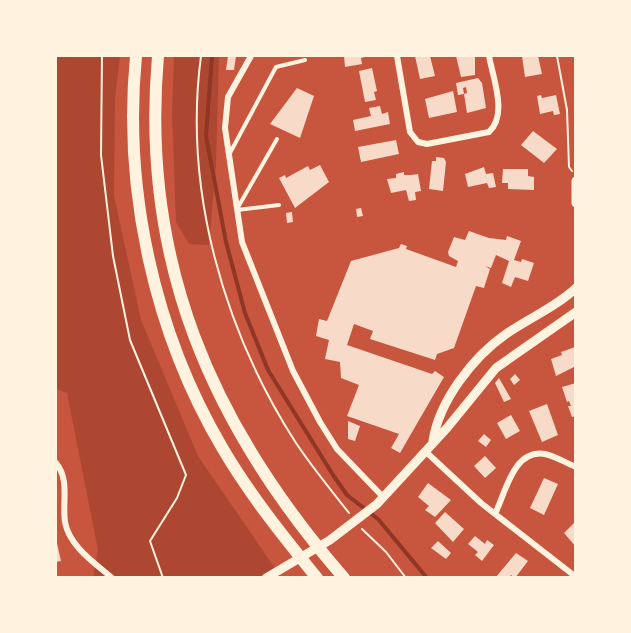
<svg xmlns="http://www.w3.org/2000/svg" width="631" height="633" viewBox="0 0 631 633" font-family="Manrope,sans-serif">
<rect width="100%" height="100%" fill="#c8553d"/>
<path fill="#ae4732" d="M 56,56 L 120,56 L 115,99 L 114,196 L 141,320 L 198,456 L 281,577 L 93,577 L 98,550 L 67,393 L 56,389 Z
M 174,56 L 219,56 L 216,164 L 209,245 L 189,244 L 176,222 L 172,113 Z"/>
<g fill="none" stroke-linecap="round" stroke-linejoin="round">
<path stroke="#8f3625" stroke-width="4" d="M 212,56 L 206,136 L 226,242 L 245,313 L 268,370 L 333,475 L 347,495 L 378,519 L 427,578"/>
</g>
<path fill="#f7dbc8" d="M 228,56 L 236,56 L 234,70 L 226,70 Z
M 344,56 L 368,56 L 361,58 L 362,64 L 345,67 Z
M 415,56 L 430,56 L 435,76 L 420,79 Z
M 456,56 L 475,56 L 475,75 L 461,77 Z
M 522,56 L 538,56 L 542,74 L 525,77 Z
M 372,68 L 377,91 L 374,92 L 376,100 L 365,102 L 359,71 Z
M 478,78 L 482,83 L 486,108 L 467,113 L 464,94 L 467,93 L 466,87 L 463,88 L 464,94 L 458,95 L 456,83 Z
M 297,88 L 314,96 L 300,138 L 270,124 Z
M 453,91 L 457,112 L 429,118 L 425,99 Z
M 541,95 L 542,98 L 556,95 L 560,114 L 554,115 L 553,111 L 540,114 L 537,96 Z
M 380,106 L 382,114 L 388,112 L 390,124 L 355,131 L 353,120 L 371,116 L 369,108 Z
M 533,131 L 557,149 L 544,163 L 521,145 Z
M 396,140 L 399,154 L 361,162 L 358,147 Z
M 436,157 L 444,158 L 446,162 L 443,191 L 429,189 L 432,161 L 436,161 Z
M 320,165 L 329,182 L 295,208 L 279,178 L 285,175 L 286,178 L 308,166 L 310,170 Z
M 484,167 L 486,174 L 493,173 L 496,187 L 489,188 L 487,183 L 468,187 L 465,174 Z
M 503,169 L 528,169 L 528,176 L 534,177 L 534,190 L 508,189 L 508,183 L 502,183 Z
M 404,172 L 404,175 L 411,175 L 418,174 L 421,191 L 415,192 L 416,200 L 409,201 L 406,190 L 391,193 L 387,179 L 396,178 L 396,174 Z
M 361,208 L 363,216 L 357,217 L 356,209 Z
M 292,212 L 293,222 L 287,223 L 286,213 Z
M 469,231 L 489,238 L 506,240 L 507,236 L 521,241 L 514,260 L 521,262 L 522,259 L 534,263 L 528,281 L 515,277 L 511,287 L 502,283 L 509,261 L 496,255 L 491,268 L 485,266 L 490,269 L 484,288 L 476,286 L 454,348 L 437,354 L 435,360 L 370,339 L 373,331 L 354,324 L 347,345 L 432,374 L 435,371 L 444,377 L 400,453 L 391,448 L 399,434 L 347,416 L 359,385 L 341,378 L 340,362 L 325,359 L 329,340 L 316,336 L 319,319 L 327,321 L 351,261 L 399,248 L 401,244 L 407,246 L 406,249 L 456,267 L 458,261 L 449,256 L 448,252 L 454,237 L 465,240 Z
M 575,347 L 576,366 L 556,376 L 551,359 L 562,355 L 561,352 Z
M 515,374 L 520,380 L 514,385 L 510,379 Z
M 499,378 L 511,399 L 504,402 L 495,383 Z
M 576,383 L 576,416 L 572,417 L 568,406 L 571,406 L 569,401 L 567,402 L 562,387 Z
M 547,404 L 558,435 L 542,442 L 529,411 Z
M 511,415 L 520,431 L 506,439 L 497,423 Z
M 348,421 L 360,426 L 355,441 L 348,439 Z
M 484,434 L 491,440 L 486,447 L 478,441 Z
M 485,456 L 496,468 L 485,478 L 474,466 Z
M 544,478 L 558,484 L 544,515 L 530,508 Z
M 428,483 L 451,500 L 435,517 L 425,510 L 429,506 L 418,497 Z
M 445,512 L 464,529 L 453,542 L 435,523 Z
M 574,523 L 576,525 L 576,547 L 564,533 Z
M 475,536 L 485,544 L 487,540 L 494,545 L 482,561 L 475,555 L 478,552 L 468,544 Z
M 56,539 L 61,561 L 56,562 Z
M 438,541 L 451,553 L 446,559 L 431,548 Z
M 516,553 L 528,561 L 515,578 L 511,575 L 509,578 L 495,578 Z"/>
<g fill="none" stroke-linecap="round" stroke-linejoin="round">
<path stroke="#fff3e0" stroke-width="2" d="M 102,56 L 101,155 L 113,256 L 130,340 L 186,475 L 177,498 L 150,541 L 163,578
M 201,56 C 183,190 224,331 296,443 C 312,467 331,490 349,513
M 557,56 L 567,110 L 569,167 L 572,171
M 362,529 L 386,552 L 406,578"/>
<path stroke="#fff3e0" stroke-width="4" d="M 230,153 L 276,67 L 305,60
M 237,209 L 277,139
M 237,210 L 279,205"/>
<path stroke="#fff3e0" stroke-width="6" d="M 251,56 L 228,97 L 225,128 L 242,242 L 293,371 L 320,422 L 337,449 L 384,498
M 397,56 L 410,132 L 418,142 L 427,144 L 489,132 C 508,115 493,78 489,56
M 425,451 L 481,503 L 576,577
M 56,463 C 70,480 62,502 65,522 C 69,546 95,563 112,578
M 495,514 C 506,492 513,449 545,454 C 555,456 566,463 576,467"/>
<path stroke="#fff3e0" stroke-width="9" d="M 576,181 L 576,203
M 433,441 C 439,401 473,357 506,334 C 529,318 556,307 576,288
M 266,578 L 330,540 L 377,504 L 447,428 L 496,368 L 576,312"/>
<path stroke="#fff3e0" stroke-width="12" d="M 136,56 C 123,189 154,333 223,449 C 250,495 283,536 317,578
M 158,56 C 140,261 211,425 344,578"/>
</g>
<rect width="631" height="633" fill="none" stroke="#fff3e0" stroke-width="114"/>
</svg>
